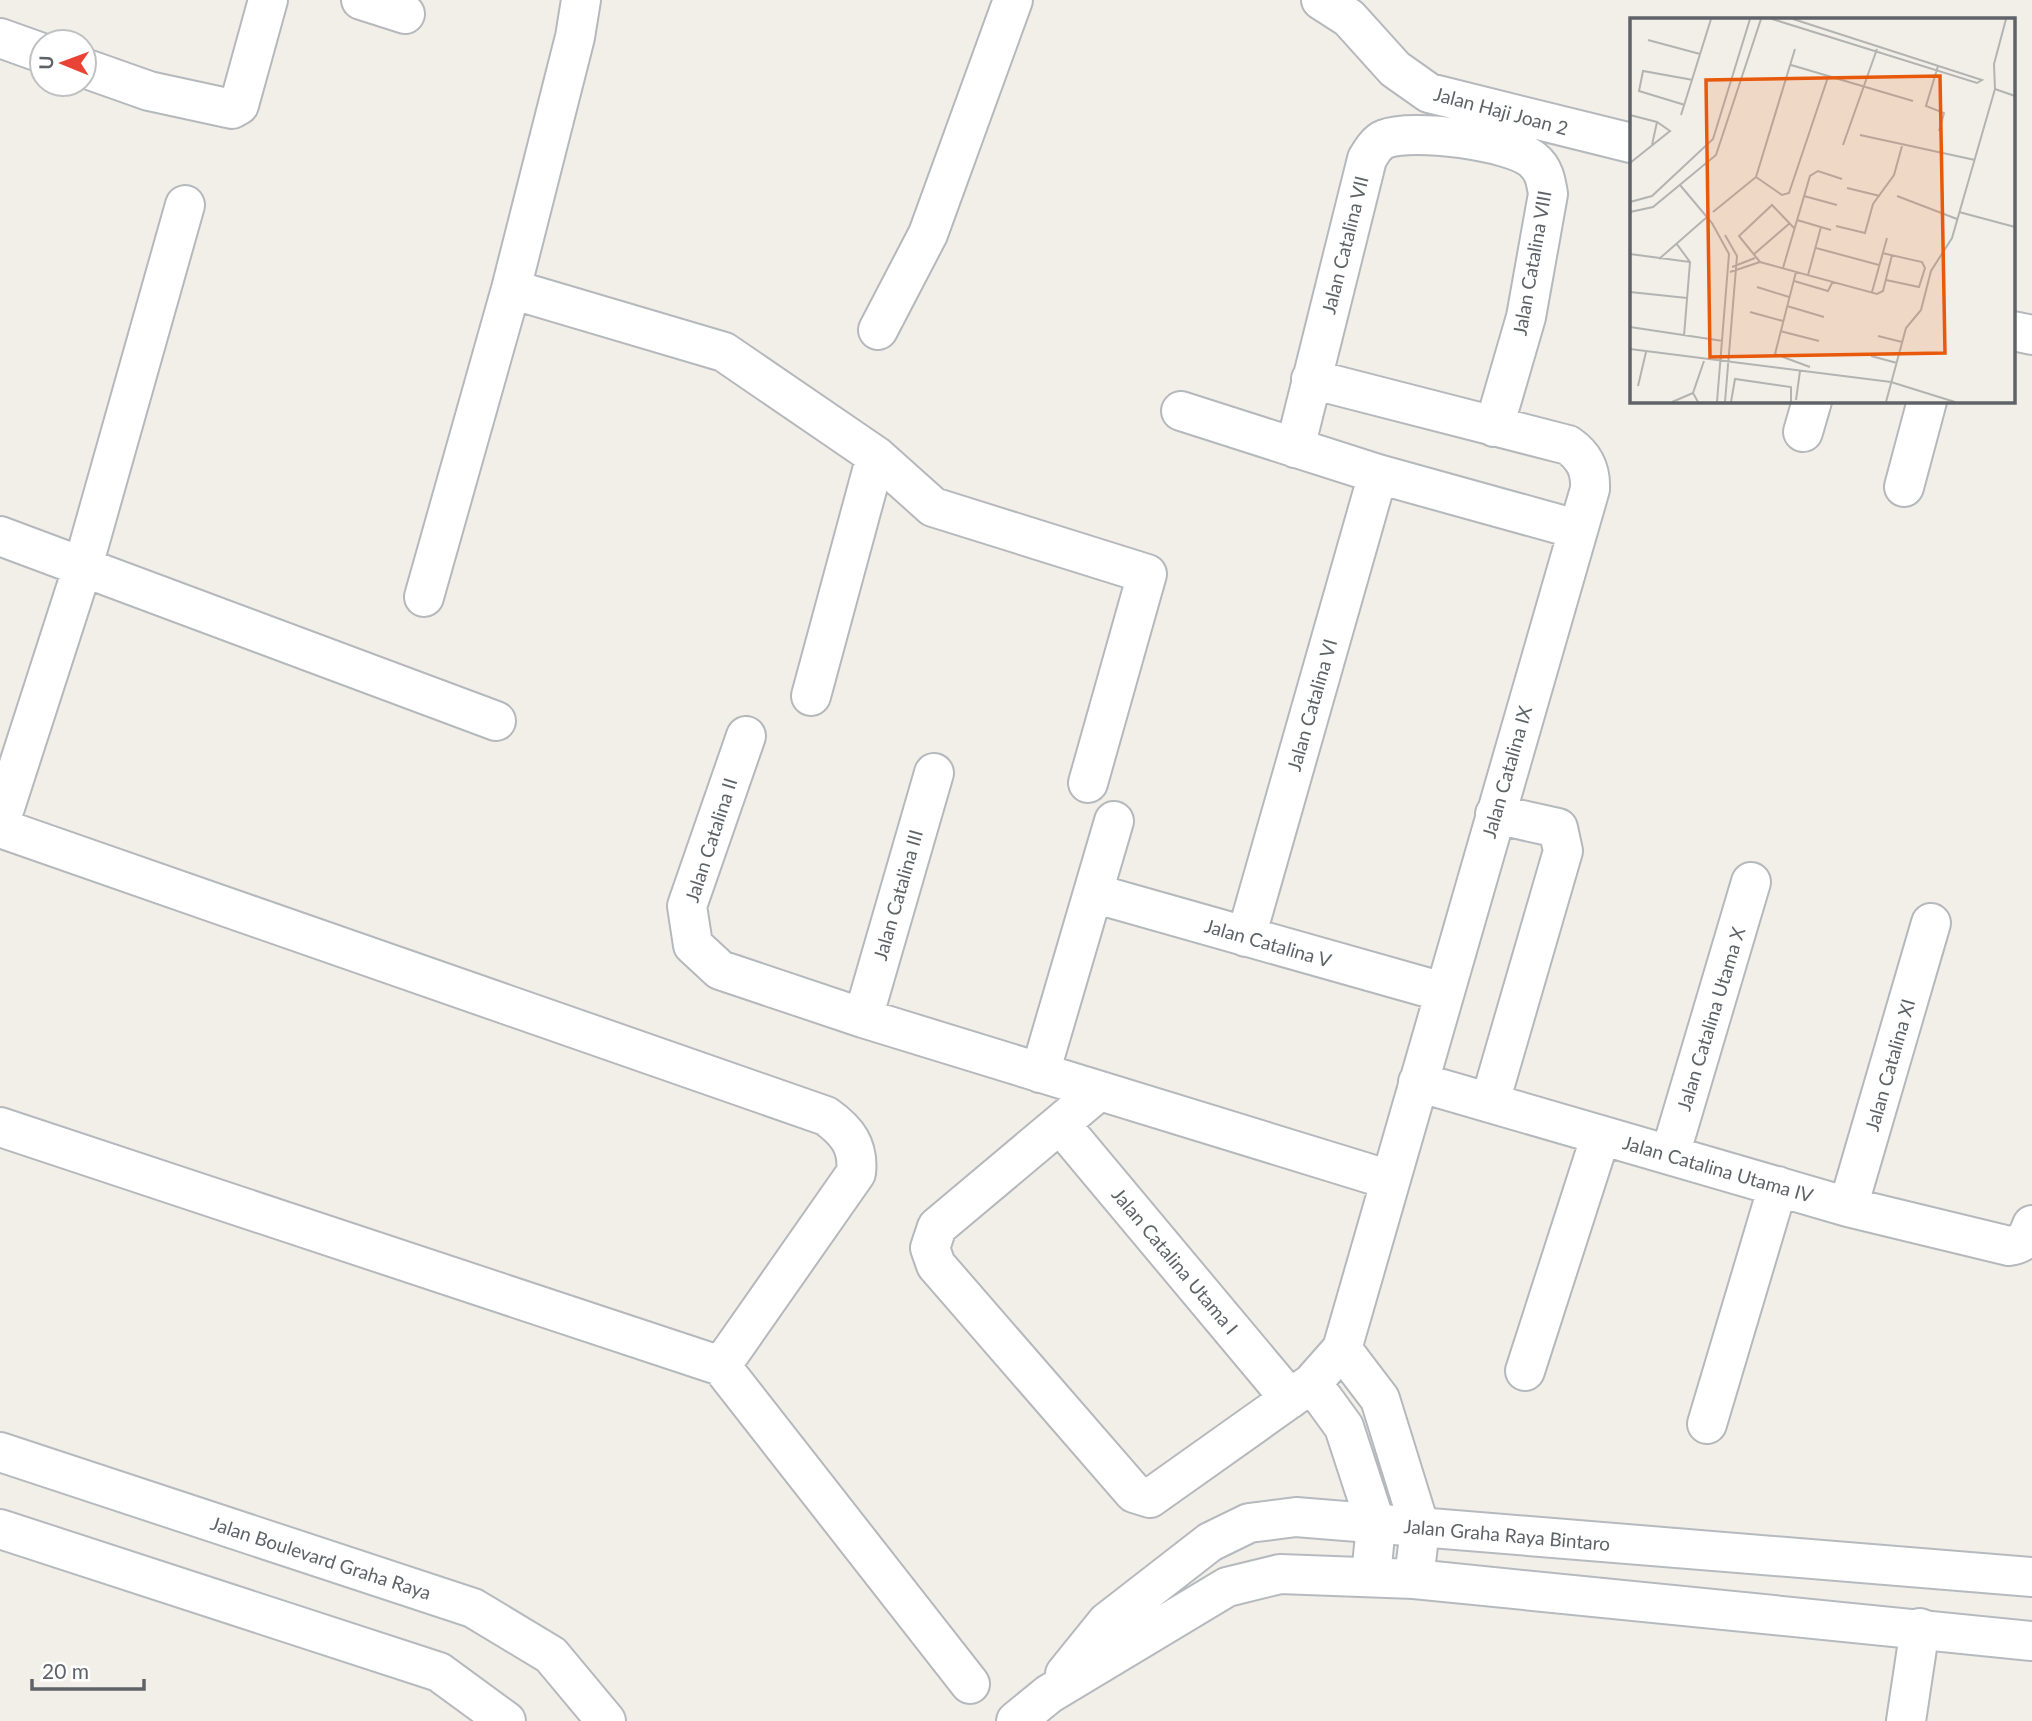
<svg xmlns="http://www.w3.org/2000/svg" width="2032" height="1721" viewBox="0 0 2032 1721" font-family="Lato,sans-serif">
<rect width="100%" height="100%" fill="#f1efe8"/>
<g fill="none" stroke-linecap="round" stroke-linejoin="round">
<defs>
<path id="minor" d="M 361,0 L 405,14
M 1321,0 L 1349,18 L 1395,69 L 1429,93 L 1631,143
M 0,38 L 42,53
M 84,68 L 149,91 L 232,109 L 239,105 L 268,0
M 511,289 L 724,352 L 876,456 L 933,507 L 1147,574 L 1088,783
M 878,330 L 928,234 L 1013,0
M 2013,331 L 2032,335
M 1181,411 L 1378,474 L 1576,529
M 1803,432 L 1812,401
M 1295,448 L 1367,159 C 1371,152 1377,142 1385,139 C 1412,128 1512,141 1533,160 C 1544,169 1546,181 1548,194 L 1526,317 L 1494,427
M 1904,487 L 1927,401
M 0,536 L 496,721
M 424,597 L 511,289 L 575,37 L 581,0
M 811,696 L 876,456
M 746,736 L 687,906 L 693,945 L 720,970 L 863,1018 L 1390,1180
M 0,823 L 83,566 L 185,205
M 0,828 L 826,1116 C 847,1131 859,1146 856,1173 L 721,1366
M 1093,893 L 1443,992
M 1246,937 L 1378,474
M 863,1018 L 934,773
M 1040,1073 L 1114,821
M 1418,1082 L 1848,1207 L 2009,1246 C 2024,1244 2027,1238 2032,1225
M 1099,1091 L 937,1227 L 930,1248 L 936,1265 L 1134,1493 L 1150,1498 L 1312,1383 L 1342,1349 L 1590,489 C 1591,469 1584,456 1568,445 L 1311,379
M 1490,1102 L 1563,851 L 1558,828 L 1495,814
M 1060,1124 L 1290,1399
M 0,1127 L 721,1366 L 970,1684
M 1670,1155 L 1751,882
M 1848,1207 L 1931,923
M 1342,1349 L 1380,1399 L 1420,1528 L 1414,1579
M 1525,1371 L 1601,1135
M 1312,1383 L 1344,1427 L 1376,1525 L 1371,1576
M 1707,1424 L 1778,1186
M 1906,1721 L 1920,1628"/>
<path id="secondary" d="M 0,1452 L 473,1608 L 551,1655 L 606,1721
M 0,1529 L 439,1672 L 506,1721
M 1065,1674 L 1107,1622 L 1210,1542 L 1249,1523 L 1296,1517 L 2032,1577
M 1016,1721 L 1049,1694 L 1227,1587 L 1280,1574 L 1414,1579 L 2032,1641"/>
</defs>
<use href="#minor" stroke="#b5b8bc" stroke-width="42"/>
<use href="#secondary" stroke="#b6babf" stroke-width="42"/>
<use href="#minor" stroke="#fff" stroke-width="38"/>
<use href="#secondary" stroke="#fff" stroke-width="38"/>
</g>
<g text-anchor="middle" stroke-width="6" stroke-linejoin="round" paint-order="stroke">
<g font-size="19" fill="#5f6368" stroke="#fff">
<text transform="translate(1501 111) rotate(15)" y="7">Jalan Haji Joan 2</text>
<text transform="translate(1345 245) rotate(-76)" y="7">Jalan Catalina VII</text>
<text transform="translate(1532 263) rotate(-80)" y="7">Jalan Catalina VIII</text>
<text transform="translate(1312 705) rotate(-74)" y="7">Jalan Catalina VI</text>
<text transform="translate(1507 772) rotate(-74)" y="7">Jalan Catalina IX</text>
<text transform="translate(711 840) rotate(-72)" y="7">Jalan Catalina II</text>
<text transform="translate(898 895) rotate(-74)" y="7">Jalan Catalina III</text>
<text transform="translate(1268 943) rotate(16)" y="7">Jalan Catalina V</text>
<text transform="translate(1711 1019) rotate(-73)" y="7">Jalan Catalina Utama X</text>
<text transform="translate(1890 1065) rotate(-74)" y="7">Jalan Catalina XI</text>
<text transform="translate(1718 1169) rotate(16)" y="7">Jalan Catalina Utama IV</text>
<text transform="translate(1175 1261) rotate(50)" y="7">Jalan Catalina Utama I</text>
<text transform="translate(1507 1535) rotate(5)" y="7">Jalan Graha Raya Bintaro</text>
<text transform="translate(321 1558) rotate(18)" y="7">Jalan Boulevard Graha Raya</text>
</g>
</g>
<g transform="translate(1630 18)">
<rect width="385" height="385" fill="#f1efe8"/>
<path fill="none" stroke="#b3b3b1" stroke-width="2" d="M 142,1 L 347,65 L 352,62 L 163,1M 18,22 L 70,36M 161,47 L 283,83M 308,48 L 296,88 L 314,95 L 309,113M 365,71 L 385,78M 55,87 L 9,73 L 13,53 L 63,62M 0,97 L 27,104 L 40,113 L 0,145M 51,97 L 81,1M 230,117 L 345,142M 22,127 L 27,104M 213,127 L 247,31M 126,159 L 152,177 L 159,175 L 198,59M 50,167 L 82,205 L 99,236 L 87,384M 217,170 L 250,178M 174,178 L 207,187M 267,178 L 327,201M 0,184 L 22,178 L 83,121 L 120,1M 0,194 L 23,189 L 86,137 L 131,1M 83,194 L 126,159 L 165,31M 329,194 L 385,209M 167,202 L 201,212M 206,208 L 235,215 L 243,186 L 264,157 L 272,128M 164,210 L 142,187 L 109,218 L 130,244 L 247,276 L 253,273 L 262,237M 95,217 L 107,238 L 95,384M 46,225 L 60,244 L 54,318M 186,230 L 249,247M 252,235 L 292,244 L 295,250 L 289,269 L 256,262M 0,236 L 60,244M 123,237 L 160,205M 29,241 L 77,199M 102,249 L 125,240M 153,250 L 180,158 L 188,153 L 212,161M 100,254 L 130,244M 166,254 L 145,336 L 180,349M 178,257 L 191,209M 164,263 L 198,273 L 203,263M 127,269 L 159,279M 0,274 L 57,280M 242,274 L 257,220M 157,288 L 194,299M 120,294 L 153,303M 0,309 L 93,323M 150,313 L 189,323M 248,318 L 272,324M 0,331 L 261,364 L 325,384M 241,338 L 267,345M 8,368 L 16,334M 166,382 L 170,353M 42,384 L 63,375M 68,384 L 63,375 L 74,343M 101,384 L 105,361 L 161,369 L 161,384M 256,384 L 276,310 L 291,292 L 301,253 L 322,220 L 365,71 L 364,46 L 376,1"/>
<path fill="#e8590c" fill-opacity="0.15" stroke="#e8590c" stroke-width="3.5" d="M 310,58 L 315,335 L 80,339 L 76,62 Z"/>
<rect width="385" height="385" fill="none" stroke="#5f6368" stroke-width="3.5"/>
</g>
<g transform="translate(63 63) rotate(271)"><circle r="33" fill="#ffffff" stroke="#bfc1c3" stroke-width="2"/>
<path d="M0-5L12 26L0 18L-12 26Z" fill="#ea4335"/>
<text y="-10" font-size="19" font-weight="bold" text-anchor="middle" fill="#5f6368">U</text>
</g>
<path d="M32 1679v10h112v-10" fill="none" stroke="#5f6368" stroke-width="3.5"/>
<text x="42" y="1679" font-size="21" fill="#5f6368" stroke="#ffffff" stroke-width="5" paint-order="stroke">20 m</text>
</svg>
